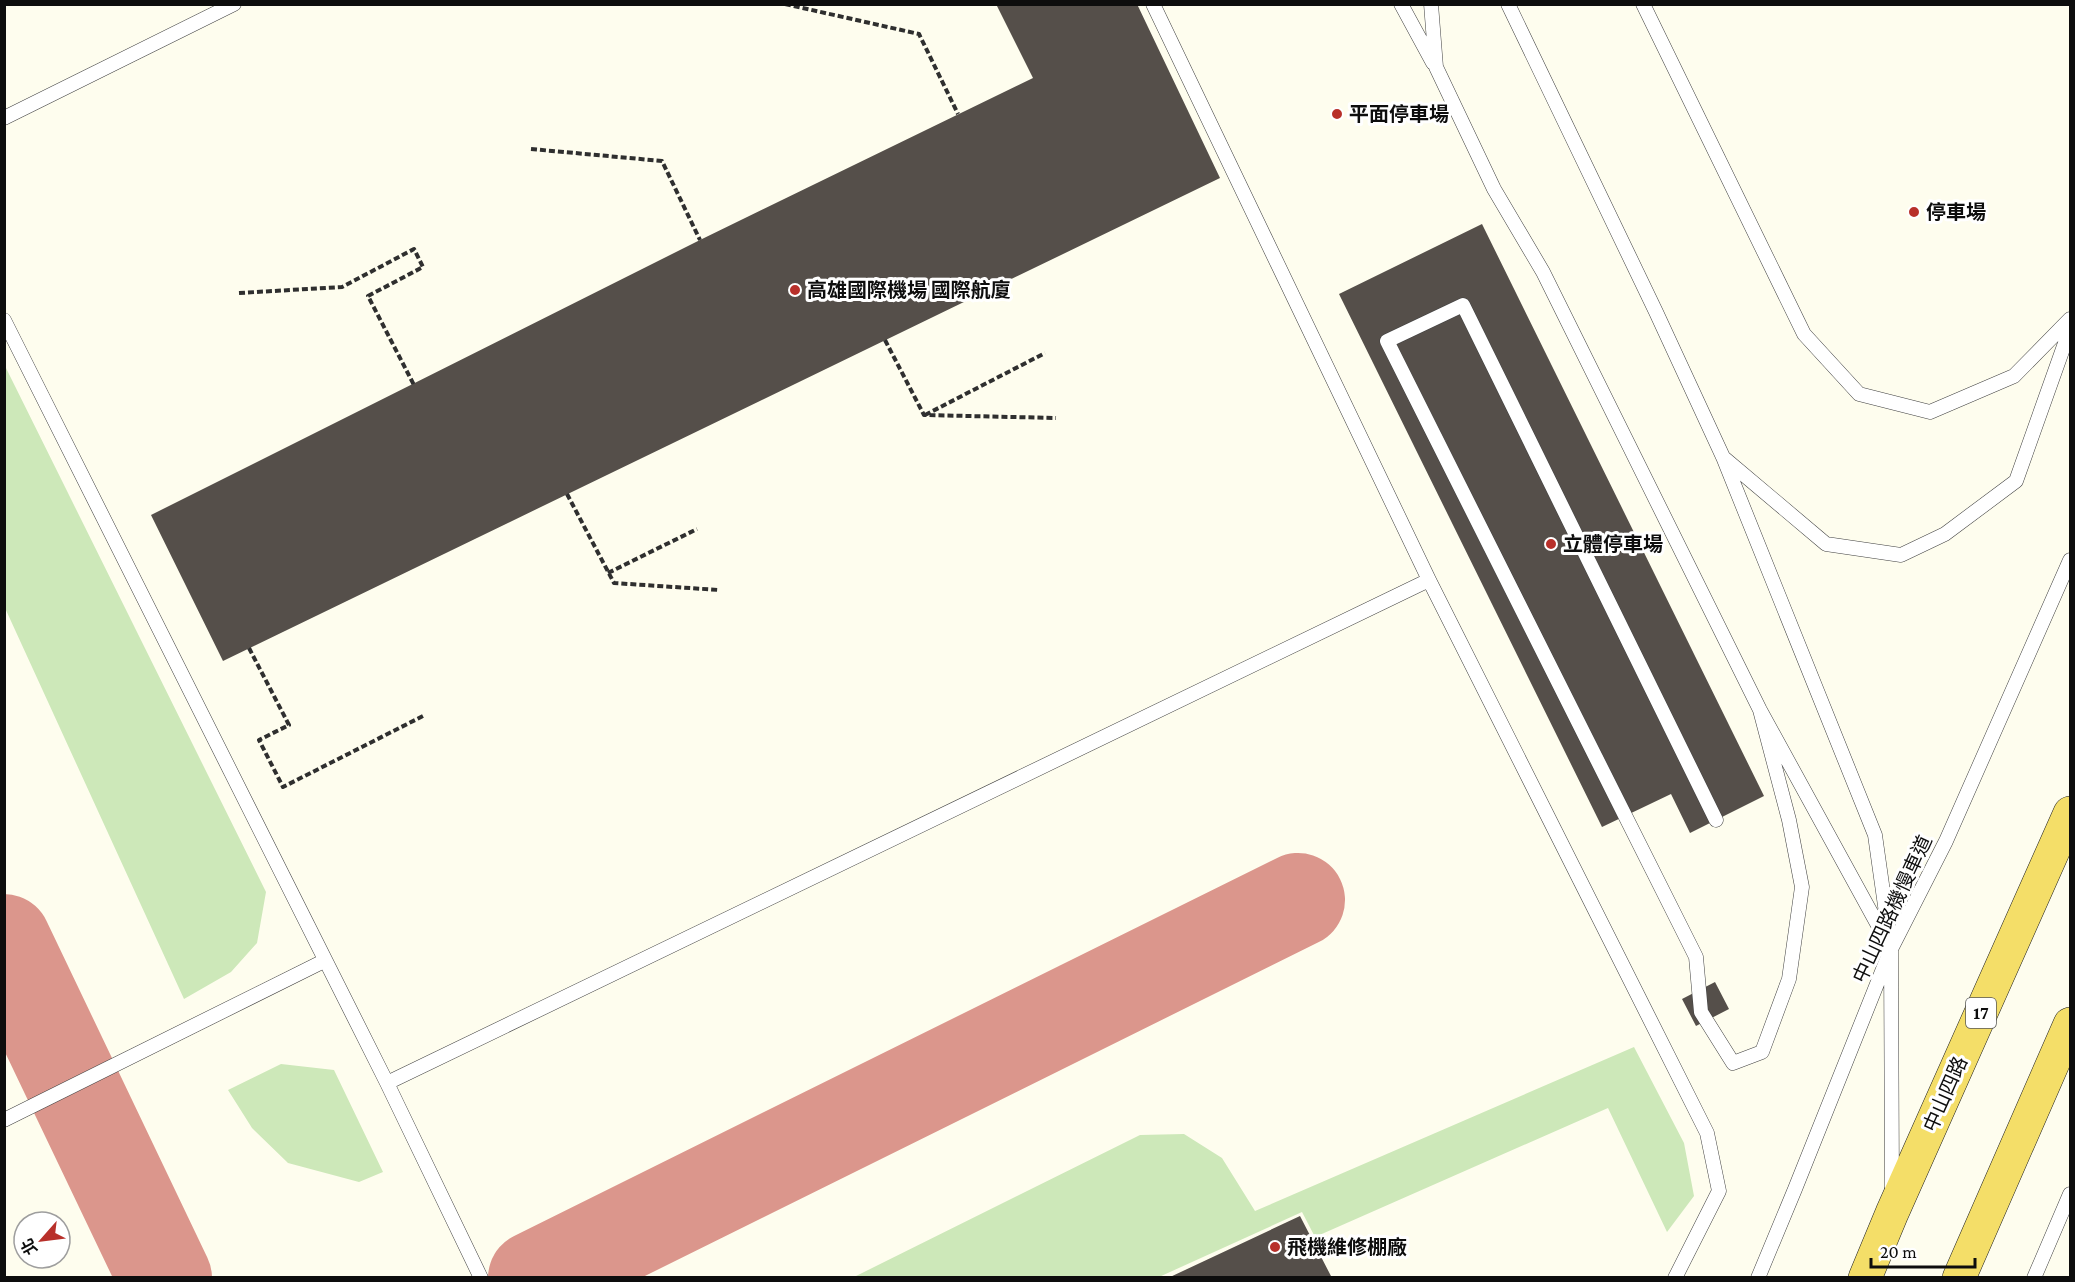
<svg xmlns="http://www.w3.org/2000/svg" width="2075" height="1282" viewBox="0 0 2075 1282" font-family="'Crimson Pro','Noto Sans TC',serif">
<rect width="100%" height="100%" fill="#fefdee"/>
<path fill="#cde8b9" d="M 5,366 L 266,892 L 257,943 L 231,972 L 184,999 L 5,608 Z
M 1634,1047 L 1684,1143 L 1694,1196 L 1667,1232 L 1608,1108 L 1315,1237 L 1302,1212 L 1159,1277 L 854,1277 L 1140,1135 L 1184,1134 L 1222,1158 L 1255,1211 Z
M 281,1064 L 334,1070 L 383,1172 L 359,1182 L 288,1163 L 252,1128 L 228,1090 Z"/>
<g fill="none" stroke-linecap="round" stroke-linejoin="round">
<path stroke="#db968c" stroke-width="94" d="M 4,941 L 165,1278
M 535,1278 L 1298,900"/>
</g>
<path fill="#554f4a" d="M 996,4 L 1137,4 L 1220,178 L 223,661 L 151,515 L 700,240 L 1033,78 Z
M 1482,224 L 1764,796 L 1690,833 L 1671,794 L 1602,827 L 1339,294 Z
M 1715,982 L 1729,1009 L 1696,1026 L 1682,999 Z
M 1300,1216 L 1332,1278 L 1168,1278 Z"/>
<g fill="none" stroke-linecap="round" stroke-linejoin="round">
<defs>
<path id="lane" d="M 1153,4 L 1429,580 L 1707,1133 L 1719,1191 L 1675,1278
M 1401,4 L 1433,63
M 1431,4 L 1436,67 L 1494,189 L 1543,272 L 1760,710 L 1891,949 L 1892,1190
M 1508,4 L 1656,312 L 1723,457 L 1875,835 L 1890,941
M 1643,4 L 1804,334 L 1859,394 L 1930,412 L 2014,376 L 2070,319
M 4,118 L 234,4
M 4,320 L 387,1083 L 481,1278
M 1724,458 L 1826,544 L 1901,555 L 1945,534 L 2016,481 L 2070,329
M 1716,820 L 1463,305 L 1387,341 L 1696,957 L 1701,1012 L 1733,1063 L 1762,1052 L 1789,979 L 1802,887 L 1789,820 L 1760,710
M 387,1083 L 1429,580
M 4,1120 L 324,961
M 1758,1278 L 1795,1189 L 1891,949 L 1946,841 L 2070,560
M 2034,1278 L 2070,1194"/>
<path id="primary" d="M 1865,1278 L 1892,1213 L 2070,813
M 1959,1278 L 2070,1024"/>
</defs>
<use href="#lane" stroke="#404040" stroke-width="15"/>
<use href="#primary" stroke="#1e1e1e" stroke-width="34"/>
<path stroke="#2f2f2f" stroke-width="4" stroke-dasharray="6 3" stroke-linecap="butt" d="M 785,4 L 919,34 L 958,114
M 531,149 L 662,161 L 700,240
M 239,293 L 342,287 L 414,249 L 423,267 L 368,296 L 414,385
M 885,340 L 924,415 L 1056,418
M 925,415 L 1045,353
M 567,494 L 614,583 L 719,590
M 608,573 L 697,529
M 249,648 L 289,725 L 259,740 L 283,787 L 423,716"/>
<use href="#lane" stroke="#fff" stroke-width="14"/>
<use href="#primary" stroke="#f4de68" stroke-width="33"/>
</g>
<g fill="#b8302a" stroke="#fff" stroke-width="2">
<circle cx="1337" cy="114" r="6"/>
<circle cx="1914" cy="212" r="6"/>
<circle cx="795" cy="290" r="6"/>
<circle cx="1551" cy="544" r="6"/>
<circle cx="1275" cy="1247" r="6"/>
</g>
<g text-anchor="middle" stroke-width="6" stroke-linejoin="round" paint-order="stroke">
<rect fill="#fff" stroke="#565656" stroke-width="1.5" x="1966" y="998" width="30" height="30" rx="4.5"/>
<g font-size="18" font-weight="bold" fill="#0d0d0d">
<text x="1981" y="1019">17</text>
</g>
<g font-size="20" font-weight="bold" fill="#0d0d0d" stroke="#fff" text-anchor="start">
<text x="1349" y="121">平面停車場</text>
<text x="1926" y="219">停車場</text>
<text x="807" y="297">高雄國際機場 國際航廈</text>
<text x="1563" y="551">立體停車場</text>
<text x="1287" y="1254">飛機維修棚廠</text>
</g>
<g font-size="20" fill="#0d0d0d" stroke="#fff">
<text transform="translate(1892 909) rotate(-65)" y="7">中山四路機慢車道</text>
<text transform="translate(1945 1094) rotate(-66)" y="7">中山四路</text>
</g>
</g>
<rect width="2075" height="1282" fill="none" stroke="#0d0d0d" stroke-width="12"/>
<g transform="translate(42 1240) rotate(242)"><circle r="28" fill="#ffffff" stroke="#9e9e9e" stroke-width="1.5"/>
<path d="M0-4.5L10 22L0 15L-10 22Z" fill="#b8302a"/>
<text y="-9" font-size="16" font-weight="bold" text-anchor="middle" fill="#0d0d0d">北</text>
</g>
<path d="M1871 1258v9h104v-9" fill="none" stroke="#0d0d0d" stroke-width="3"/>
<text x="1880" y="1258" font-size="18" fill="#0d0d0d" stroke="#ffffff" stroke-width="4.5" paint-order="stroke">20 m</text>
</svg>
